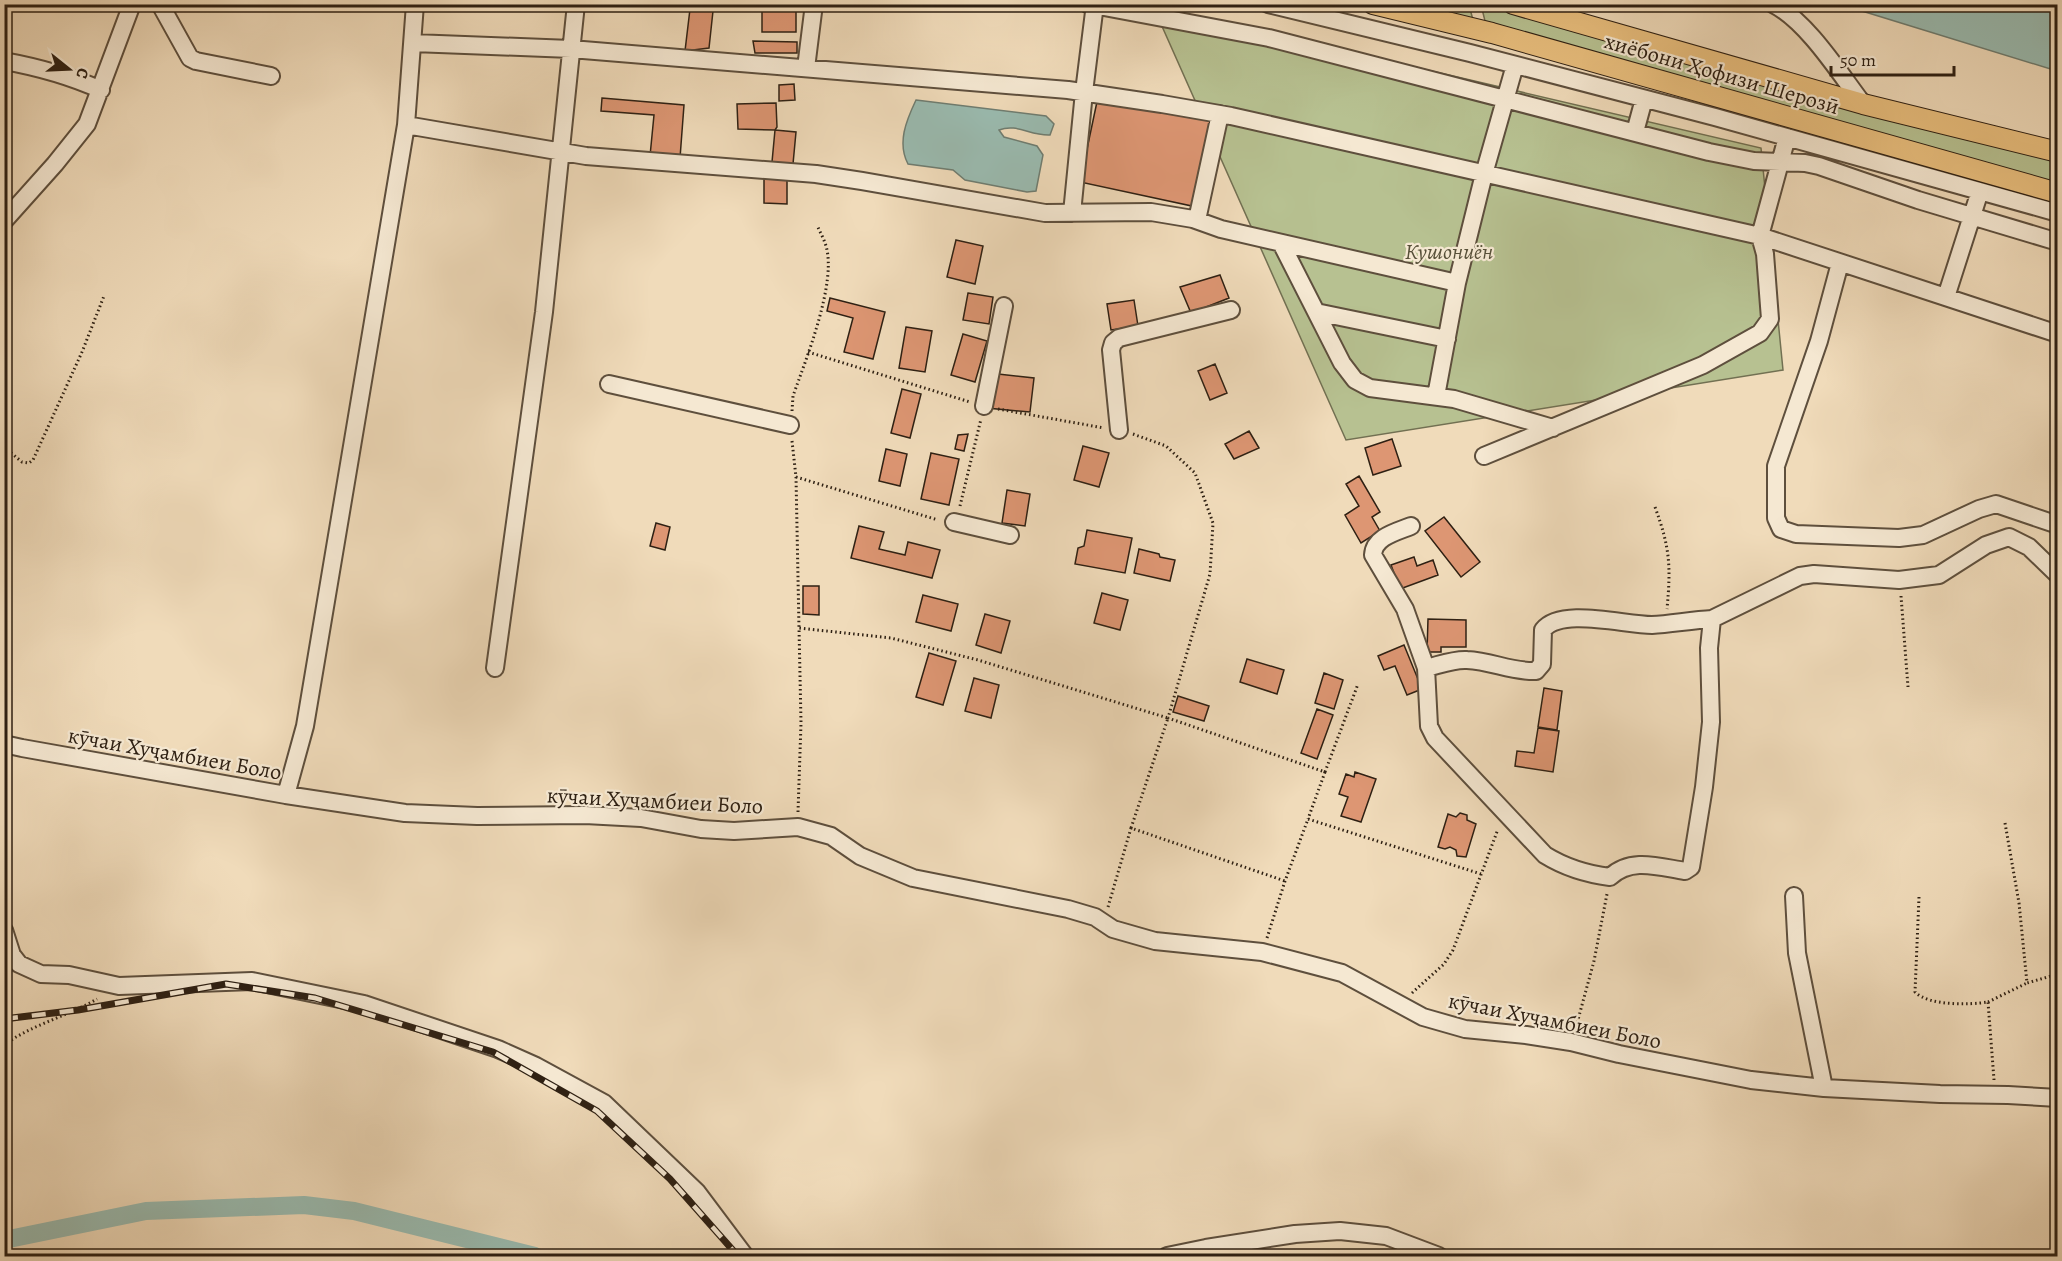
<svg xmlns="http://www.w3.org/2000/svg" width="2062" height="1261" viewBox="0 0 2062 1261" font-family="Alegreya,serif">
<rect width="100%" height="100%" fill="#f0dbba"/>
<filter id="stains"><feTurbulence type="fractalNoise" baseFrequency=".00333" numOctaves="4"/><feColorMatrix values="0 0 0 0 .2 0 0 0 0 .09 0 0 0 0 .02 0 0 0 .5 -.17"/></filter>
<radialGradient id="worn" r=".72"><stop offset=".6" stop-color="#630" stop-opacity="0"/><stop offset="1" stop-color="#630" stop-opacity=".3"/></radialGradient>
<path fill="#b7c191" stroke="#727052" stroke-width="1.5" d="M 1406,5 L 1469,5 L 1473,20 Z
M 1481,5 L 1516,5 L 2057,156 L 2057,187 L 1485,21 Z
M 1153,6 L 1761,148 L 1783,370 L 1346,440 Z"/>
<path fill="#9abbb0" stroke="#6f7d71" stroke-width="1.5" d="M 1853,5 L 2057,5 L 2057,71 L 1862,11 Z
M 916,100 L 1046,116 L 1054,124 L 1050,135 C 1030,136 1017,123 999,130 L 1004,137 L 1037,146 L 1043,155 L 1036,191 L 1027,192 L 965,180 L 953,170 L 908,164 C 897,143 906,121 916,100 Z"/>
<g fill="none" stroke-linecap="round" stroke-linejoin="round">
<path stroke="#9abbb0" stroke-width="18" d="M 4,1240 L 146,1211 L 304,1205 L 354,1211 L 535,1256"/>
</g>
<path fill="#dd9673" stroke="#2e2013" stroke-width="1.5" d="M 762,4 L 796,4 L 796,32 L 762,32 Z
M 690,9 L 713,11 L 709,48 L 685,51 Z
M 753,41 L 797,42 L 797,53 L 755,53 Z
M 794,84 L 795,100 L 779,101 L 779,85 Z
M 1098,97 L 1210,121 L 1192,206 L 1080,182 Z
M 602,98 L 684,105 L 680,158 L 650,156 L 654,115 L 601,111 Z
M 776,103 L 777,127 L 775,130 L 738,129 L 737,104 Z
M 775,130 L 796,132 L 793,164 L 772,162 Z
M 764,178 L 787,179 L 787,204 L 764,203 Z
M 956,240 L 983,246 L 975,284 L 947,277 Z
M 1220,275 L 1229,298 L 1191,313 L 1180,287 Z
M 968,293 L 993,297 L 989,324 L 963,320 Z
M 830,298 L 885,312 L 873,359 L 844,352 L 853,318 L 827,311 Z
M 1134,300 L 1138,326 L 1111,330 L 1107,304 Z
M 906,327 L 932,331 L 925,372 L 899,368 Z
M 963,334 L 987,341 L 975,382 L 951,375 Z
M 1215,364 L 1227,393 L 1210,400 L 1198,371 Z
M 998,374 L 1034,378 L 1030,412 L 987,408 Z
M 902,389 L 921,394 L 910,438 L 891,433 Z
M 1249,431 L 1259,448 L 1234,459 L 1225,444 Z
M 968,434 L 964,451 L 955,449 L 958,435 Z
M 1392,439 L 1401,466 L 1373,475 L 1365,448 Z
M 1083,446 L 1109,453 L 1099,487 L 1074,480 Z
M 886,449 L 907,454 L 900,486 L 879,481 Z
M 931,453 L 959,459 L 949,505 L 921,499 Z
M 1359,476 L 1380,512 L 1372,517 L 1380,531 L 1361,543 L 1345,515 L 1359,506 L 1346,484 Z
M 1007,490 L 1030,494 L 1025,526 L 1002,523 Z
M 1444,517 L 1480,562 L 1461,577 L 1425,531 Z
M 656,523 L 670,527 L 665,550 L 650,546 Z
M 859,526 L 884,532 L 879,549 L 905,555 L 908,542 L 940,550 L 932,578 L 851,558 Z
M 1087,530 L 1132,538 L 1125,573 L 1075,564 L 1078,548 L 1084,546 Z
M 1139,549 L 1159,554 L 1160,557 L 1175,560 L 1170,581 L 1134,573 Z
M 1414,557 L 1417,566 L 1433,560 L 1438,575 L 1400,589 L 1391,565 Z
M 803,586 L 819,586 L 819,615 L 803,614 Z
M 1102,593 L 1128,600 L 1120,630 L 1094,623 Z
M 923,595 L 958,604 L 951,631 L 916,622 Z
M 985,614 L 1010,621 L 1001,653 L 976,645 Z
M 1428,619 L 1466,620 L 1466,647 L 1441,647 L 1441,652 L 1427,652 Z
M 1404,645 L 1422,689 L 1407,695 L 1395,666 L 1384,670 L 1378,656 Z
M 929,653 L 956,661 L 943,705 L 916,697 Z
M 1247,659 L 1284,670 L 1277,694 L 1240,682 Z
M 1324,673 L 1343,680 L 1334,709 L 1315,703 Z
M 974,678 L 999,685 L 991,718 L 965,711 Z
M 1544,688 L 1562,691 L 1557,730 L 1538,727 Z
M 1178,696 L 1209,706 L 1204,721 L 1173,712 Z
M 1317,709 L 1333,715 L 1317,759 L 1301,753 Z
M 1538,728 L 1559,731 L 1553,772 L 1515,766 L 1517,751 L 1534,753 Z
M 1355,772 L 1376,779 L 1361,822 L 1341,816 L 1348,797 L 1339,794 L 1346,774 L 1354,777 Z
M 1460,813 L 1467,815 L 1467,820 L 1476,824 L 1466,857 L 1457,856 L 1456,850 L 1450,847 L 1445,849 L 1438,847 L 1448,814 L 1456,817 Z"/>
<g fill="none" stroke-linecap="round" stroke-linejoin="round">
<defs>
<path id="minor" d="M 160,4 L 190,58 L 196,61 L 271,76
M 1088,4 L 1269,38 L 1709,152 L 1754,161 L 1805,163 L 1819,166 L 1918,200 L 2058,242
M 1268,4 L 1470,53 L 1715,117 L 2058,213
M 1773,4 C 1807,21 1840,74 1863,104
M 413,43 L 571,49 L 1068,90 L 1162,104 L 1231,116 L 1760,236 L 2058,334
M 4,61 C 37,67 70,76 101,90
M 806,68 L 814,4
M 406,125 L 586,156 L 816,174 L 862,181 L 1045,213 L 1151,212 L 1193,219 L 1221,229 L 1457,283 L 1484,174 L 1515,65
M 1635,132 L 1644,99
M 1072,213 L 1084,92 L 1095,4
M 1197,220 L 1220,114
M 4,221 L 55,164 L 87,124 L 132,4
M 1281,243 L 1342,363 L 1355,380 L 1370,388 L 1454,399 L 1553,428
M 1840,263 L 1819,341 L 1776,466 L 1776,518 L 1781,529 L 1796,534 L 1899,538 L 1923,535 L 1979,509 L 1996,504 L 2058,525
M 1946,297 L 1980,191
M 1316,312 L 1447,339
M 609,384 L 790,425
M 1436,396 L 1457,283
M 984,406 L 1004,306
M 1119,430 L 1111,350 L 1113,343 L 1119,338 L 1231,310
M 1484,456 L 1703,365 L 1760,333 L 1770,319 L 1765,254 L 1760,236 L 1787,137
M 954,522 L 1010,535
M 1411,526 C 1396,532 1374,537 1373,555 L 1405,609 L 1426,668 L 1429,726 L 1435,738 L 1545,855 C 1566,868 1586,874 1610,877 C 1631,857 1659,867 1685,871 L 1691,867 L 1704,787 L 1711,722 L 1709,648 L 1712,619 L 1800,576 L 1814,574 L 1899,580 L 1939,575 L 1986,545 L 2009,537 L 2029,547 L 2058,575
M 495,668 L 544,312 L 576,4
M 1426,668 C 1439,665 1454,659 1467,660 C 1492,661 1511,672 1536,671 L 1542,664 L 1543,630 C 1561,607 1624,625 1652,625 C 1671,624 1692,620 1712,619
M 4,744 L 22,748 L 286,795 L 405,813 L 477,816 L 585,815 L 641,818 L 701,829 L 734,831 L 798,827 L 831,836 L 860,856 L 913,878 L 1068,909 L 1095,917 L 1113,929 L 1155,941 L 1262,952 L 1342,973 L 1423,1017 L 1465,1029 L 1526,1035 L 1571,1042 L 1619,1054 L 1751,1080 L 1824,1088 L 1940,1094 L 2008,1095 L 2058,1098
M 286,795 L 305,726 L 406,125 L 415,4
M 1794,896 L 1797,953 L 1824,1088
M 4,930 L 12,955 L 19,964 L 41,974 L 69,975 L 119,986 L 252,981 L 364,1004 L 498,1049 L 536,1066 L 604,1103 L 697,1192 L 745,1256
M 1167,1256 L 1206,1248 L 1295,1234 L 1340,1231 L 1386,1236 L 1439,1256"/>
<path id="major" d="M 1373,4 L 1492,33 L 2058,193
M 1513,4 L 1863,104 L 2058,152"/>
</defs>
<use href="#minor" stroke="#5e4f3d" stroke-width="20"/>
<use href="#major" stroke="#2e2013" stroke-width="22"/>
<path stroke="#2e2013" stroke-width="3" stroke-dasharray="1.5 3" stroke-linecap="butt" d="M 808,352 L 970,402
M 998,409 L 1104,428
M 792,411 L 793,396 C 806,359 837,283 826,246 C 824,239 820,232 817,225
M 1133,434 L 1166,446 L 1195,473 L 1213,523 L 1210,574 L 1168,718 L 1325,772 L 1308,819
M 792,441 L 796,477 L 799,628
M 4,447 L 22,462 L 29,463 L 33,460 L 82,352 L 104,296
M 796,477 L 938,520
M 960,506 L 981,419
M 1655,507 C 1670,548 1671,566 1667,609
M 1901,596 L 1908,687
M 1325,772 L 1358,684
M 798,812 L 801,723 L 799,628 L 891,638 L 978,660 L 1168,718 L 1131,828
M 2005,823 L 2019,903 L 2027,983 L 2058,974
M 1919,897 L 1915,992 C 1929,1006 1969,1005 1988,1002 L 1994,1080
M 1108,907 L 1131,828 L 1285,881
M 1267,938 L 1285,881 L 1308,819 L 1481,874
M 1412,993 L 1444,964 L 1453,950 L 1498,829
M 1988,1002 L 2027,983
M 1576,1027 L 1594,961 L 1607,894
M 4,1045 C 31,1025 68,1016 97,999"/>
<use href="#minor" stroke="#f5e8d2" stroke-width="16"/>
<use href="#major" stroke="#e8be7d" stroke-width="20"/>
<defs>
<path id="rail" d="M 4,1019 L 78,1010 L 226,984 L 315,998 L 493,1052 L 597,1111 L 670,1179 L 738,1256"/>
</defs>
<use href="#rail" stroke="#2e2013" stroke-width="7"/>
<use href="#rail" stroke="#f5e8d2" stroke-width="4.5" stroke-dasharray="14" stroke-linecap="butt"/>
</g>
<g text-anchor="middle" stroke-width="4.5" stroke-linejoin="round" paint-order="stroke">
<g font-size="22" fill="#2e2013" stroke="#f5e8d2">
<text transform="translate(1722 73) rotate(16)" y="8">хиёбони Ҳофизи Шерозӣ</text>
<text transform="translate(175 753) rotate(10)" y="8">кӯчаи Хуҷамбиеи Боло</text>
<text transform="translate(655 800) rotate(3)" y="8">кӯчаи Хуҷамбиеи Боло</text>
<text transform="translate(1555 1020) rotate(11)" y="8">кӯчаи Хуҷамбиеи Боло</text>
</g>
<g font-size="22" font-style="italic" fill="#575039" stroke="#f5e8d2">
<text x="1449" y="259">Кушониён</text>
</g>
</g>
<rect width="2062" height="1261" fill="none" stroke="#f0dbba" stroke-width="24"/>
<rect x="6" y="6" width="2050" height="1249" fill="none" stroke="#2e2013" stroke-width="3"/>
<rect x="12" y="12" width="2038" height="1237" fill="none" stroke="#2e2013" stroke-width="1.5"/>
<g transform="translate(69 69) rotate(108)" stroke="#f5e8d2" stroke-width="4.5" paint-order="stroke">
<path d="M0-4.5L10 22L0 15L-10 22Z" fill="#2e2013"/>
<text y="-9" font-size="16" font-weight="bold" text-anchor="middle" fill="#2e2013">С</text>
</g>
<path d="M1831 66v9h123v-9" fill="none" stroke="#2e2013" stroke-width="3"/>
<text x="1840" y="66" font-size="18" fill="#2e2013" stroke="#f5e8d2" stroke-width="4.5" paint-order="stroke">50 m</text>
<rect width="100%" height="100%" filter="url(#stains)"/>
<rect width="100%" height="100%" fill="url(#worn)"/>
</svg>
